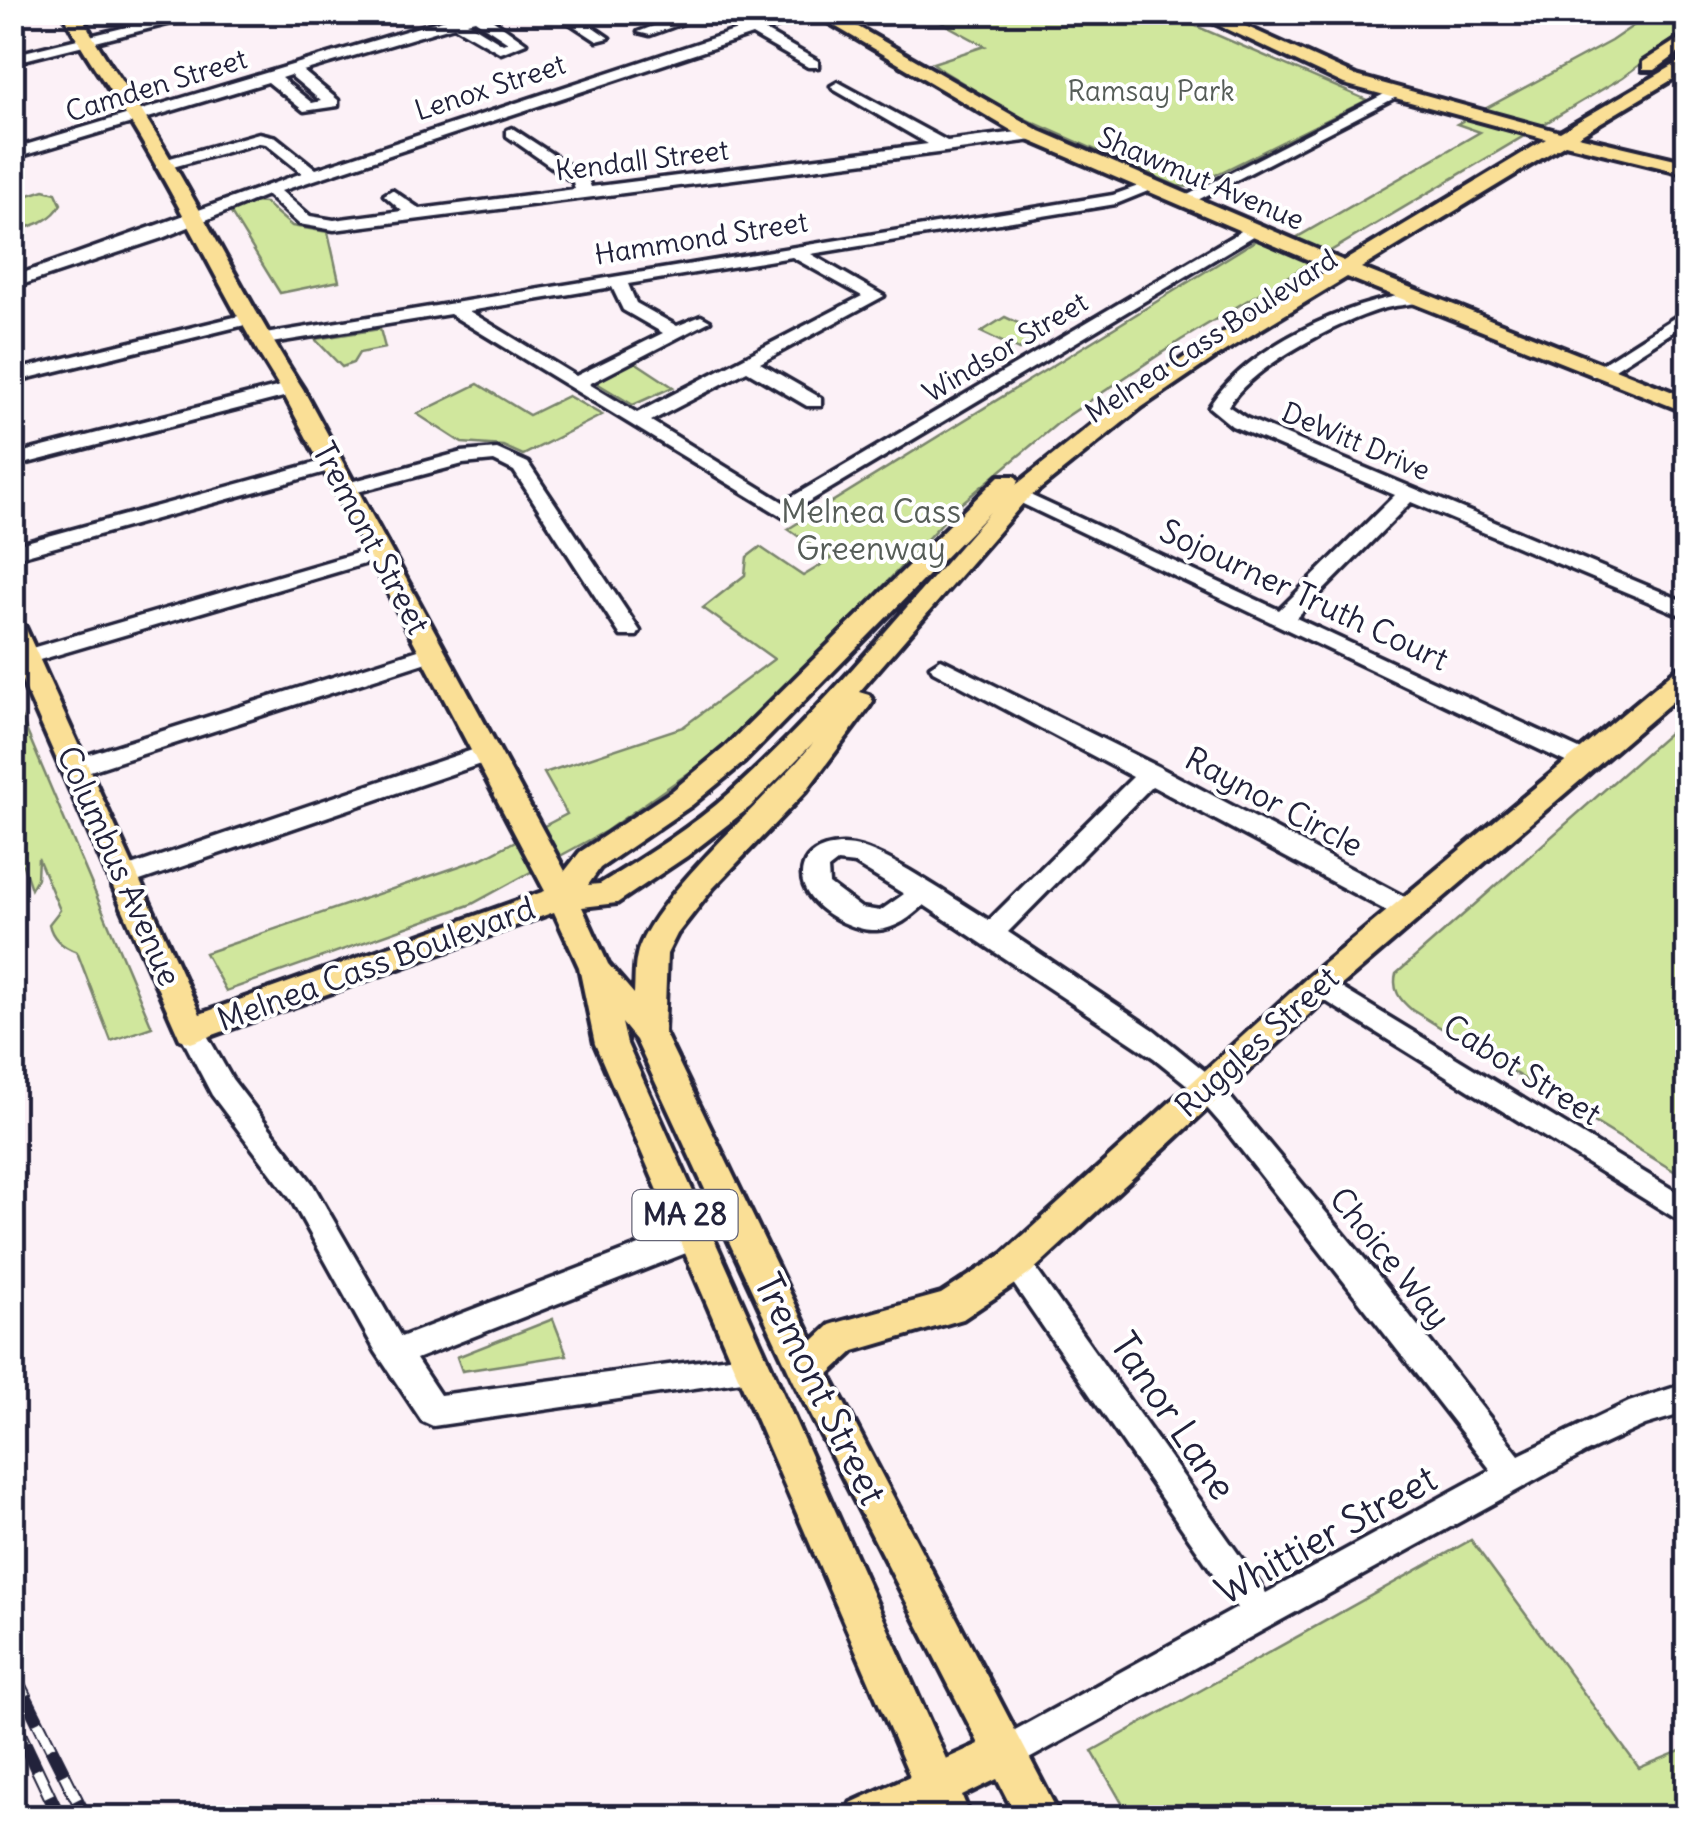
<svg xmlns="http://www.w3.org/2000/svg" width="1700" height="1830" viewBox="0 0 1700 1830" font-family="Delius,sans-serif">
<rect width="100%" height="100%" fill="#fcf1f7"/>
<filter id="ink" filterUnits="userSpaceOnUse"><feTurbulence type="fractalNoise" baseFrequency=".01" numOctaves="2"/><feDisplacementMap in="SourceGraphic" scale="20" xChannelSelector="R" yChannelSelector="G"/><feConvolveMatrix kernelMatrix="1 2 1 2 8 2 1 2 1" color-interpolation-filters="sRGB"/></filter>
<g filter="url(#ink)">
<path fill="#d0e79d" stroke="#79846c" stroke-width="2.5" d="M 962,13 L 1166,13 L 1367,100 L 1191,187 L 1177,186 L 1016,115 L 943,71 L 933,63 L 985,46 L 939,21 Z
M 1652,13 L 1687,13 L 1687,29 L 1623,77 L 1181,340 L 1063,419 L 957,507 L 845,627 L 710,758 L 606,831 L 472,904 L 226,991 L 205,953 L 483,858 L 567,814 L 544,773 L 683,727 L 774,659 L 703,608 L 745,575 L 747,557 L 760,547 L 803,576 L 831,559 L 788,529 L 1271,231 L 1292,240 L 1480,132 L 1457,124 L 1611,41 Z
M 44,190 L 56,193 L 61,204 C 52,222 31,226 13,232 L 13,200 Z
M 251,202 L 265,203 L 292,226 L 328,232 L 339,281 L 280,293 L 229,210 Z
M 1005,317 L 1044,335 L 1019,350 L 981,332 Z
M 380,329 L 385,348 L 359,353 L 353,363 L 342,367 L 315,339 Z
M 632,360 L 673,387 L 633,405 L 595,382 Z
M 478,384 L 529,415 L 568,396 L 602,415 L 523,455 L 503,446 L 462,443 L 417,414 Z
M 12,696 L 152,1027 L 111,1041 L 77,952 C 63,947 52,939 49,924 L 60,910 L 38,858 L 37,878 L 31,889 L 23,865 L 13,859 L 13,813 L 22,816 L 13,790 Z
M 1687,717 L 1687,1179 L 1412,1010 C 1400,1000 1392,990 1396,974 Z
M 553,1319 L 567,1355 L 462,1371 L 457,1357 Z
M 1471,1540 L 1639,1768 L 1687,1748 L 1687,1817 L 1130,1817 L 1092,1751 Z"/>
<g fill="none" stroke-linecap="round" stroke-linejoin="round">
<defs>
<path id="minor" d="M 188,12 L 215,12 L 12,63 L 12,55 Z
M 469,12 L 493,12 L 488,16 L 526,43 L 501,53 L 454,26 L 303,71 L 338,100 L 338,106 L 304,111 L 268,82 L 12,159 L 12,149 ZM 475,20 L 508,42 L 503,44 L 467,22 ZM 290,75 L 321,101 L 312,103 L 281,78 Z
M 553,12 L 571,12 L 609,38 L 597,41 Z
M 690,12 L 713,12 L 650,35 L 638,32 Z
M 792,12 L 815,12 L 765,31 L 818,61 L 818,67 L 808,67 L 752,35 L 281,191 L 310,216 L 334,220 L 402,211 L 384,195 L 392,190 L 420,209 L 575,189 L 573,182 L 507,136 L 507,130 L 512,128 L 587,177 L 591,187 L 928,144 L 833,89 L 831,86 L 838,82 L 947,141 L 1033,130 L 1041,135 L 1033,140 L 945,152 L 334,230 L 299,224 L 267,195 L 162,238 L 12,288 L 12,277 L 302,173 L 266,144 L 259,143 L 162,170 L 156,168 L 156,162 L 259,133 L 276,137 L 316,169 Z
M 1251,12 L 1274,12 L 1226,29 L 1219,25 Z
M 1544,12 L 1559,12 L 1560,14 L 1553,18 Z
M 1396,88 L 1408,91 L 1190,204 L 1176,201 Z
M 1144,184 L 1158,187 L 1116,204 L 811,254 L 884,296 L 760,363 L 821,398 L 821,406 L 807,406 L 747,371 L 651,421 L 783,502 L 1248,227 L 1262,231 L 783,517 L 450,314 L 259,345 L 250,340 L 259,335 L 1113,195 ZM 792,257 L 862,296 L 637,413 L 589,384 L 710,321 L 701,316 L 677,326 L 636,303 L 628,284 ZM 612,287 L 623,310 L 663,333 L 576,376 L 469,311 Z
M 1415,293 L 1424,298 L 1421,302 C 1408,305 1395,305 1382,309 C 1337,323 1253,365 1228,406 L 1246,418 L 1688,603 L 1688,618 L 1411,502 L 1296,618 L 1590,754 L 1594,760 L 1590,766 L 1574,766 L 989,488 L 999,482 L 1006,484 L 1279,610 L 1395,495 L 1232,426 L 1209,407 C 1246,347 1347,302 1415,293 Z
M 1688,309 L 1688,322 L 1604,376 L 1592,376 L 1589,372 Z
M 247,314 L 256,319 L 253,323 L 12,382 L 12,371 Z
M 292,383 L 301,389 L 299,393 L 12,467 L 12,455 Z
M 497,449 L 528,463 L 640,631 L 637,636 L 621,636 L 514,471 L 494,461 L 463,464 L 346,495 L 336,489 L 339,485 L 462,452 Z
M 333,458 L 343,464 L 340,468 L 12,559 L 12,546 Z
M 381,546 L 391,552 L 388,557 L 26,664 L 15,657 L 18,652 Z
M 431,646 L 439,648 L 442,653 L 439,658 L 84,773 L 76,775 L 64,767 L 68,761 Z
M 941,659 L 1159,767 L 1416,903 L 1419,910 L 1416,917 L 1398,917 L 1152,786 L 1008,932 L 1154,1030 L 1216,1080 L 1378,1275 L 1519,1455 L 1629,1402 L 1688,1383 L 1688,1412 L 1645,1425 L 1585,1453 L 1007,1771 L 995,1765 L 989,1753 L 995,1741 L 1237,1608 L 1006,1273 L 1001,1264 L 1006,1255 L 1016,1251 L 1026,1255 L 1266,1593 L 1491,1470 L 1221,1124 L 1185,1083 L 1154,1058 L 924,905 C 911,917 896,929 877,930 C 851,932 802,906 802,875 C 803,845 841,841 862,848 C 898,859 955,900 989,920 L 1133,777 L 933,671 L 930,666 ZM 837,862 L 855,864 L 904,894 L 880,911 L 861,908 L 829,884 L 828,869 Z
M 487,745 L 495,747 L 499,753 L 495,759 L 134,883 L 116,883 L 113,877 L 116,871 Z
M 1320,975 L 1688,1199 L 1688,1226 L 1311,992 L 1307,985 L 1311,978 Z
M 191,1019 L 200,1023 L 232,1079 L 312,1183 L 401,1337 L 694,1224 L 704,1228 L 708,1237 L 704,1246 L 416,1359 L 440,1395 L 752,1354 L 763,1358 L 767,1368 L 763,1378 L 433,1426 L 422,1421 L 376,1352 L 292,1201 L 212,1095 L 178,1030 L 182,1023 Z"/>
<path id="major" d="M 63,12 L 80,12 C 99,53 126,85 149,123 C 203,210 247,303 303,389 L 565,871 L 580,852 L 672,791 L 724,748 L 999,476 L 1015,476 L 1019,481 L 1016,485 L 1126,397 L 1204,344 L 1330,269 L 1026,139 L 811,12 L 832,12 L 1040,131 L 1344,261 L 1546,139 L 1344,84 L 1191,12 L 1214,12 L 1356,76 L 1560,132 L 1688,57 L 1688,70 L 1578,136 L 1688,162 L 1688,174 L 1565,144 L 1361,268 L 1688,398 L 1688,413 L 1347,277 L 1220,354 L 1142,407 L 1025,501 L 859,692 L 869,695 L 873,701 L 869,707 L 806,791 L 713,888 L 677,934 L 667,954 L 664,1032 L 813,1341 L 830,1325 L 843,1321 L 941,1294 L 1004,1253 L 1309,976 L 1679,667 L 1688,664 L 1688,688 L 1331,994 L 1028,1275 L 963,1319 L 854,1351 L 829,1374 L 1061,1818 L 1017,1818 L 997,1779 L 962,1796 L 971,1818 L 928,1818 L 926,1813 L 915,1818 L 845,1818 L 851,1803 L 910,1776 L 595,1044 L 579,967 L 554,912 L 202,1039 L 191,1043 L 180,1039 L 12,658 L 12,619 L 25,627 L 200,1014 L 545,891 L 281,389 C 226,303 184,210 131,123 C 108,85 82,53 63,12 ZM 990,512 C 906,606 825,708 731,792 C 691,828 645,856 600,884 L 588,885 L 600,868 L 692,805 L 744,762 ZM 813,743 C 772,796 651,897 637,955 C 634,967 635,981 634,994 L 608,964 L 582,907 L 617,903 L 687,856 L 750,807 ZM 622,1023 L 636,1040 L 794,1382 L 979,1744 L 946,1759 L 627,1044 Z
M 1688,33 L 1688,46 L 1655,70 L 1643,70 L 1643,62 Z"/>
</defs>
<use href="#minor" stroke="#22223b" stroke-width="7"/>
<use href="#major" stroke="#22223b" stroke-width="8"/>
<use href="#minor" fill="#fff" fill-rule="evenodd"/>
<use href="#major" fill="#fadf96" fill-rule="evenodd"/>
<defs>
<path id="rail" d="M 12,1670 L 86,1818
M 12,1717 L 60,1818"/>
</defs>
<use href="#rail" stroke="#22223b" stroke-width="14"/>
<use href="#rail" stroke="#fff" stroke-width="10" stroke-dasharray="29" stroke-linecap="butt"/>
</g>
</g>
<g text-anchor="middle" stroke-width="8" stroke-linejoin="round" paint-order="stroke">
<g font-size="28" fill="#22223b" stroke="#fff">
<text transform="translate(156 85) rotate(-17)" y="10">Camden Street</text>
<text transform="translate(490 87) rotate(-18)" y="10">Lenox Street</text>
<text transform="translate(642 160) rotate(-7)" y="10">Kendall Street</text>
<text transform="translate(1201 178) rotate(23)" y="10">Shawmut Avenue</text>
<text transform="translate(701 238) rotate(-9)" y="10">Hammond Street</text>
<text transform="translate(1211 336) rotate(-33)" y="10">Melnea Cass Boulevard</text>
<text transform="translate(1005 347) rotate(-31)" y="10">Windsor Street</text>
<text transform="translate(1356 441) rotate(23)" y="10">DeWitt Drive</text>
</g>
<g font-size="28" fill="#565d58" stroke="#fff">
<text x="1151" y="101">Ramsay Park</text>
</g>
<rect fill="#fff" stroke="#646476" stroke-width="2.5" x="632.5" y="1190" width="105" height="50" rx="8"/>
<g font-size="30" font-weight="bold" fill="#22223b">
<text x="685" y="1225">MA 28</text>
</g>
<g font-size="32" fill="#565d58" stroke="#fff">
<text x="871" y="523">Melnea Cass<tspan x="871" dy="37">Greenway</tspan></text>
</g>
<g font-size="32" fill="#22223b" stroke="#fff">
<text transform="translate(371 538) rotate(62)" y="11">Tremont Street</text>
<text transform="translate(1304 595) rotate(25)" y="11">Sojourner Truth Court</text>
<text transform="translate(1274 802) rotate(28)" y="11">Raynor Circle</text>
<text transform="translate(119 866) rotate(66)" y="11">Columbus Avenue</text>
<text transform="translate(376 964) rotate(-20)" y="11">Melnea Cass Boulevard</text>
<text transform="translate(1257 1042) rotate(-42)" y="11">Ruggles Street</text>
<text transform="translate(1522 1070) rotate(32)" y="11">Cabot Street</text>
<text transform="translate(1390 1258) rotate(51)" y="11">Choice Way</text>
</g>
<g font-size="38" fill="#22223b" stroke="#fff">
<text transform="translate(820 1389) rotate(64)" y="13">Tremont Street</text>
<text transform="translate(1173 1416) rotate(56)" y="13">Tanor Lane</text>
<text transform="translate(1326 1535) rotate(-29)" y="13">Whittier Street</text>
</g>
</g>
<rect width="1700" height="1830" fill="none" stroke="#fff" stroke-width="50"/>
<rect x="25" y="25" width="1650" height="1780" fill="none" stroke="#22223b" stroke-width="4" filter="url(#ink)"/>
</svg>
